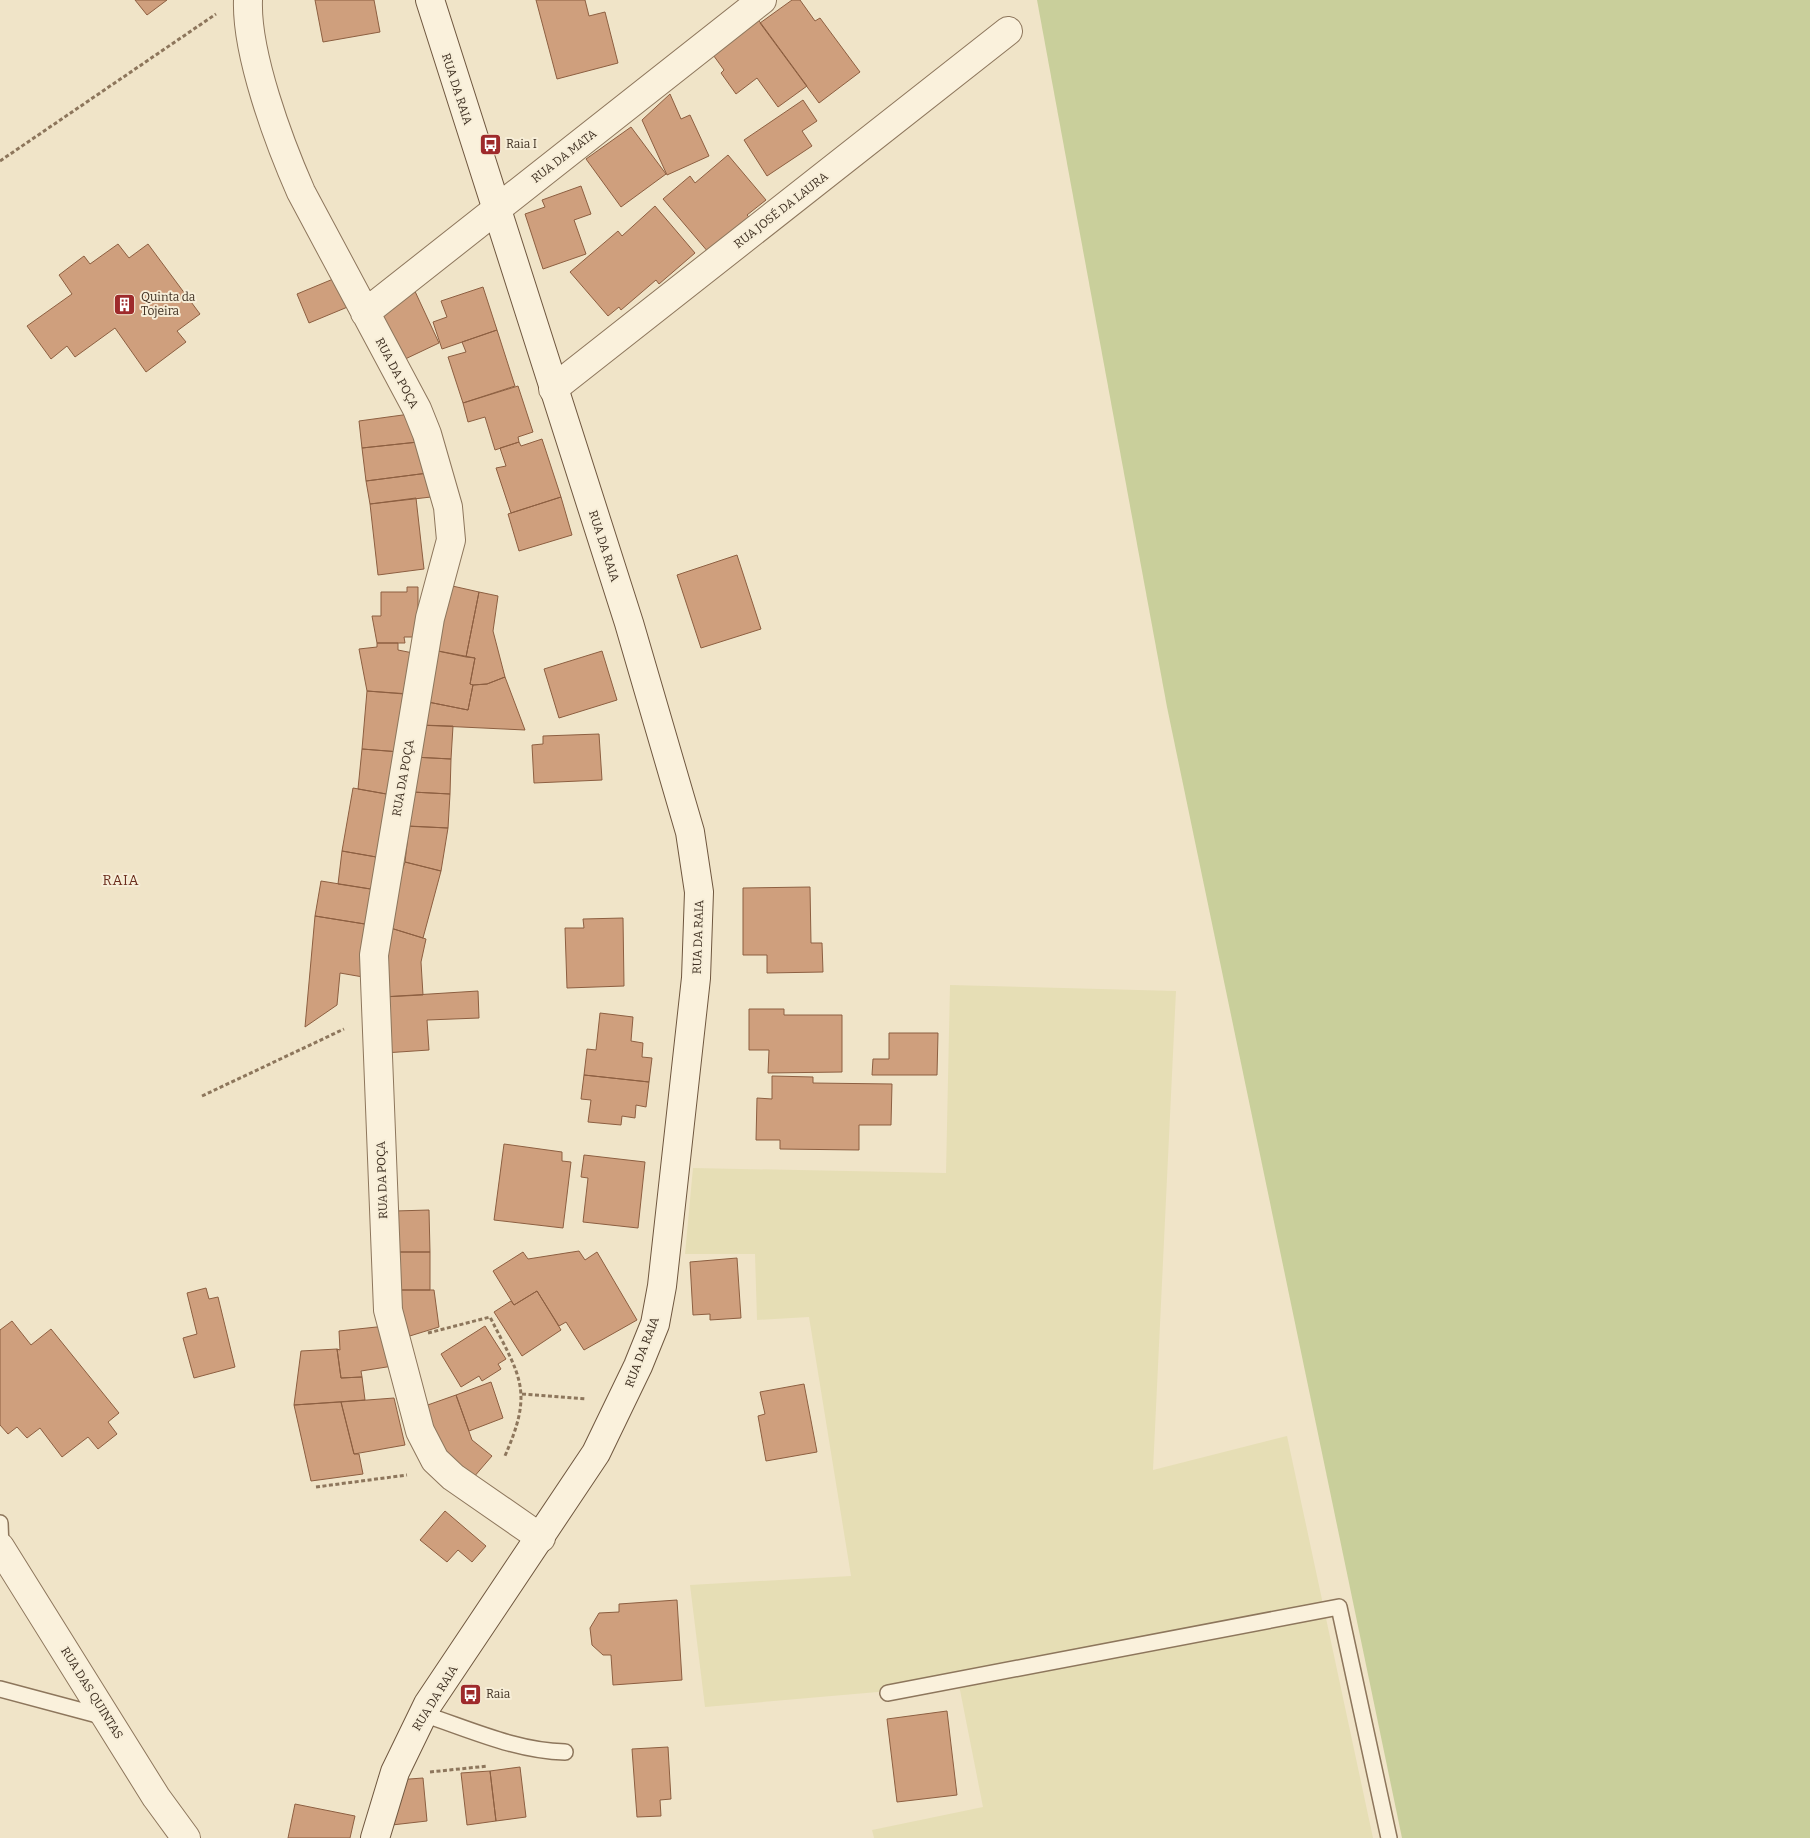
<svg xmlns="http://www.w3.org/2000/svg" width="1810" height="1838" viewBox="0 0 1810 1838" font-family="Bitter,serif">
<rect width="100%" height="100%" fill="#f0e4c8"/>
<path fill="#e6deb5" d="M 950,985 L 1176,991 L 1153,1470 L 1287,1436 L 1373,1838 L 874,1838 L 872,1830 L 983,1807 L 959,1685 L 705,1707 L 690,1585 L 851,1576 L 809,1317 L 757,1320 L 755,1254 L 685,1254 L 693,1168 L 946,1173 Z"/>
<path fill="#c9cf9b" d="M 1037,0 L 1810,0 L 1810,1838 L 1402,1838 L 1167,707 Z"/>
<path fill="#cf9f7d" stroke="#8d5f41" d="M 135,0 L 167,0 L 147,15 Z
M 315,0 L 374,0 L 380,32 L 323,42 Z
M 536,0 L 585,0 L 589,16 L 605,12 L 618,63 L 557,79 Z
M 792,0 L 800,0 L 815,21 L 820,18 L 860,72 L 819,103 L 760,23 Z
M 757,18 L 807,86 L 778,107 L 757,78 L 736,94 L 721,73 L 724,70 L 711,52 Z
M 670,94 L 681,119 L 690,115 L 709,156 L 667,175 L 642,120 Z
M 803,100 L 817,121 L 802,131 L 812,146 L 767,176 L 744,140 Z
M 631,127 L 666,174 L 621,207 L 586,159 Z
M 728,155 L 766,200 L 747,215 L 750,218 L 709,253 L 663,199 L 690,176 L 695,183 Z
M 581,186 L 591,214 L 574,220 L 586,254 L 543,269 L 525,214 L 545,207 L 542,200 Z
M 655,206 L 695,253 L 659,284 L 656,280 L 621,310 L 619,307 L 608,316 L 570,272 L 618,231 L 622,236 Z
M 118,244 L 129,258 L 148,244 L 200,314 L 177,331 L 186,342 L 146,372 L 115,328 L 75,357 L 67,346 L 51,359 L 27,326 L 72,294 L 59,275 L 84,256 L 90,264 Z
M 338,277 L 350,306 L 309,323 L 297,294 Z
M 413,287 L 439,343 L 401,361 L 379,315 L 393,308 L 391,302 Z
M 483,287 L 497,330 L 442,349 L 433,322 L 447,317 L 441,301 Z
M 497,330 L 515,386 L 463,403 L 448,357 L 466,352 L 462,342 Z
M 518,386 L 533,432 L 518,437 L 519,442 L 495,450 L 485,417 L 468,422 L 463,403 Z
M 410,414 L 418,442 L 362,448 L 359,421 Z
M 542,439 L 561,497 L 511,513 L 496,468 L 506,466 L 500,448 L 519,442 L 521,446 Z
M 418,442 L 428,473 L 366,481 L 362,448 Z
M 428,473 L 431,497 L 370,504 L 366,481 Z
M 561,497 L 572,535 L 519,551 L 508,514 Z
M 416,498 L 424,569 L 378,575 L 370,504 Z
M 737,555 L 761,629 L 701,648 L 677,575 Z
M 448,585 L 479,592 L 466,657 L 433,650 Z
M 407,587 L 418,587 L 418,637 L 404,637 L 405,643 L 377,643 L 372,616 L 381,616 L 381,592 L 407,592 Z
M 479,592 L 498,596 L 493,631 L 505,677 L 487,684 L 473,685 L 470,684 L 475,658 L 466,657 Z
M 377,643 L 398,643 L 398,650 L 418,654 L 410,694 L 367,691 L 359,649 L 377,647 Z
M 433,650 L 475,658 L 470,684 L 473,685 L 468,710 L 423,701 Z
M 602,651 L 617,700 L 559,718 L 544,669 Z
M 505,677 L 525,730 L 419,725 L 423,701 L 468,710 L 473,685 L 487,684 Z
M 367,691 L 404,694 L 400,752 L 362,749 Z
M 419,725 L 453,726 L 451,759 L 413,757 Z
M 599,734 L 602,780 L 534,783 L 532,745 L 543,744 L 543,736 Z
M 362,749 L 400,752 L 392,795 L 358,789 Z
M 413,757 L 451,759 L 450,794 L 412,792 Z
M 353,788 L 392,795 L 382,858 L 342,851 Z
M 412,792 L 450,794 L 448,828 L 403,826 Z
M 409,826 L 448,828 L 441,871 L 405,862 Z
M 342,851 L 382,858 L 377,890 L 338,884 Z
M 405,862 L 441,871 L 423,938 L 384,926 Z
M 321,881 L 377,890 L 371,925 L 315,916 Z
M 810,887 L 811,943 L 822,943 L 823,972 L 767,973 L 767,955 L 743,955 L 743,888 Z
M 315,916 L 371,925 L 363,977 L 340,973 L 337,1005 L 305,1027 Z
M 623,918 L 624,986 L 567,988 L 565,928 L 584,928 L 583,919 Z
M 384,926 L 426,939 L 421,962 L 423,995 L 382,997 Z
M 478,991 L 479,1018 L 427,1020 L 429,1050 L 384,1053 L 382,997 Z
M 749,1009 L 784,1009 L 784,1015 L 842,1015 L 842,1072 L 768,1073 L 769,1050 L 749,1050 Z
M 600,1013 L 633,1017 L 631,1041 L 643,1043 L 642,1057 L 652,1058 L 649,1082 L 584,1075 L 587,1049 L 596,1050 Z
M 889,1033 L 938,1033 L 937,1075 L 872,1075 L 873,1059 L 889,1059 Z
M 584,1075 L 649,1082 L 646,1107 L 636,1105 L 635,1118 L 622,1116 L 621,1125 L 588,1122 L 591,1100 L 581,1099 Z
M 772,1076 L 813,1077 L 813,1083 L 892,1084 L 891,1125 L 859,1125 L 859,1150 L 780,1149 L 780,1140 L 756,1140 L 757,1098 L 772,1099 Z
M 504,1144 L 562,1152 L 562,1161 L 571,1162 L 563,1228 L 494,1220 Z
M 584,1155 L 645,1162 L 638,1228 L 583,1222 L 588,1178 L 581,1177 Z
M 429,1210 L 430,1252 L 395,1252 L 395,1211 Z
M 579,1251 L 585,1260 L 597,1252 L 637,1320 L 584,1350 L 566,1322 L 559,1326 L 537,1291 L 514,1305 L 493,1271 L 523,1252 L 528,1259 Z
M 395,1252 L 430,1252 L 430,1290 L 396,1290 Z
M 737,1258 L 741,1318 L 710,1320 L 710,1314 L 693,1315 L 690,1262 Z
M 206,1288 L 209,1299 L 218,1297 L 235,1367 L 194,1378 L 183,1338 L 197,1334 L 187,1293 Z
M 396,1290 L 434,1290 L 439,1327 L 400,1339 Z
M 537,1291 L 561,1330 L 522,1356 L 494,1312 L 511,1301 L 514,1305 Z
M 12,1321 L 31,1345 L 51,1329 L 119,1413 L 108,1422 L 117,1434 L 98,1449 L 88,1437 L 62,1457 L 40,1428 L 27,1438 L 17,1427 L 8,1434 L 0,1425 L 0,1330 Z
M 386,1326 L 393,1366 L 361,1371 L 362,1377 L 341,1378 L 337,1349 L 340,1350 L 339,1331 Z
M 485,1326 L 506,1359 L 498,1364 L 501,1369 L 482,1381 L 479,1376 L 461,1387 L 441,1354 Z
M 337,1349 L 341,1378 L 362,1377 L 365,1400 L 294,1405 L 301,1351 Z
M 491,1382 L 503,1418 L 469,1431 L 456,1395 Z
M 804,1384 L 817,1452 L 766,1461 L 758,1416 L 765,1414 L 760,1392 Z
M 456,1395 L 472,1440 L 492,1456 L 473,1478 L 439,1452 L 422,1407 Z
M 394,1398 L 405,1445 L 354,1454 L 341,1402 Z
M 341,1402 L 354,1454 L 359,1454 L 363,1474 L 311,1481 L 294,1405 Z
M 445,1511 L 486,1546 L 472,1562 L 458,1550 L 447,1562 L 420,1540 Z
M 677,1600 L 682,1680 L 613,1685 L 611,1655 L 603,1655 L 592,1645 L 590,1628 L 599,1613 L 619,1612 L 619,1604 Z
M 471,1684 L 478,1689 L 468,1704 L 461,1699 Z
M 947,1711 L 957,1795 L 897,1802 L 887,1719 Z
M 668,1747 L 671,1799 L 660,1800 L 661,1816 L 637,1817 L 632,1749 Z
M 520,1767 L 526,1817 L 496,1821 L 490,1771 Z
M 490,1771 L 496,1821 L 467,1825 L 461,1773 Z
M 423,1778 L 427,1821 L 383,1826 L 396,1780 Z
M 295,1804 L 355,1816 L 350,1838 L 288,1838 Z"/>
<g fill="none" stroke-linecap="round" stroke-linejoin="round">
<defs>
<path id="lane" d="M 0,1523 L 1,1548
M 0,1689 L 105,1717
M 888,1693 L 1339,1607 L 1389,1838
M 423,1714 C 469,1729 516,1751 565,1752"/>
<path id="street" d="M 248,0 C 246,54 279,142 301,192 L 417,409 L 427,434 L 448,507 L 451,540 L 430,618 L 374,955 L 388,1310 L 420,1431 L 435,1460 L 453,1477 L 541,1538
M 365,313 L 762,0
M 553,389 L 1008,31
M 0,1547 L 156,1797 L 186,1838"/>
<path id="secondary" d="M 375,1838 L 395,1772 L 428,1704 L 596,1453 L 638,1366 L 655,1324 L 662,1286 L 696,978 L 699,892 L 690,832 L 629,623 L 430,0"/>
</defs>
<use href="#lane" stroke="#8d765c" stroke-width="18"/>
<use href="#street" stroke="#8d765c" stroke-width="30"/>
<use href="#secondary" stroke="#6f573f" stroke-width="30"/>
<path stroke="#8d765c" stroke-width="3" stroke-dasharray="4 2.5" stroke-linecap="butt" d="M 0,161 L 216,14
M 202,1096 L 344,1029
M 428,1333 L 490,1317 C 521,1378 534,1391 504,1458
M 522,1394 L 586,1399
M 316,1487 L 407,1475
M 430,1772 L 488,1766"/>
<use href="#lane" stroke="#faf1dc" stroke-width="15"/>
<use href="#street" stroke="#faf1dc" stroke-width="28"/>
<use href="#secondary" stroke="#faf1dc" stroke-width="28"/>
</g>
<defs>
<symbol id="bus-square" viewBox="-11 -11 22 22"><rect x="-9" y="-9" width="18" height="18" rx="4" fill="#9e2a2b" stroke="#f7eed8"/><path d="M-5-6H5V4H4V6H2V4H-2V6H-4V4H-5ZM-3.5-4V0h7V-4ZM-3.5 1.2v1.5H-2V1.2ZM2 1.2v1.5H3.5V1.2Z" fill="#fff"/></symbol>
<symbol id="building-square" viewBox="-11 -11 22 22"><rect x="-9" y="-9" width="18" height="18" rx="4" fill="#9e2a2b" stroke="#f7eed8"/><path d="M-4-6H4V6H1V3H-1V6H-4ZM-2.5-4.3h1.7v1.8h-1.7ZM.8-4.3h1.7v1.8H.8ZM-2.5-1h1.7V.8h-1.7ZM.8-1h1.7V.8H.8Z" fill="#fff"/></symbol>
</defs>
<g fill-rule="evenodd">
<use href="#bus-square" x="478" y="132" width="25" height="25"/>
<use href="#building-square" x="112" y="292" width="25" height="25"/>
<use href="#bus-square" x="458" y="1682" width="25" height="25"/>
</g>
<g text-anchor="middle" stroke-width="4" stroke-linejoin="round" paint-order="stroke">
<g font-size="12" fill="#3d2e20" stroke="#f7eed8">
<text transform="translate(457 89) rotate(72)" y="4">RUA DA RAIA</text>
<text transform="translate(564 156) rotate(-38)" y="4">RUA DA MATA</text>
<text transform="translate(781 210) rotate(-38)" y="4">RUA JOSÉ DA LAURA</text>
<text transform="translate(397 373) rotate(62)" y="4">RUA DA POÇA</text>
<text transform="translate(604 546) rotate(72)" y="4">RUA DA RAIA</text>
<text transform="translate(403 778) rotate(-80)" y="4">RUA DA POÇA</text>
<text transform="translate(698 937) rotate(-88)" y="4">RUA DA RAIA</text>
<text transform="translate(382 1180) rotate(-92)" y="4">RUA DA POÇA</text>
<text transform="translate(642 1352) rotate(-69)" y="4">RUA DA RAIA</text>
<text transform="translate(92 1693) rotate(58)" y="4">RUA DAS QUINTAS</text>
<text transform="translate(435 1698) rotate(-58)" y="4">RUA DA RAIA</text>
</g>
<g font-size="12" fill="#3d2e20" stroke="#f7eed8" text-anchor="start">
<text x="506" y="148">Raia I</text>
<text x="141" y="301">Quinta da<tspan x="141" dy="14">Tojeira</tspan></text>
<text x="486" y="1698">Raia</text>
</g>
<g font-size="14" letter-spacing="1" fill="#6b2e1e" stroke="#f7eed8">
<text x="121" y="885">RAIA</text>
</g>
</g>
</svg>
